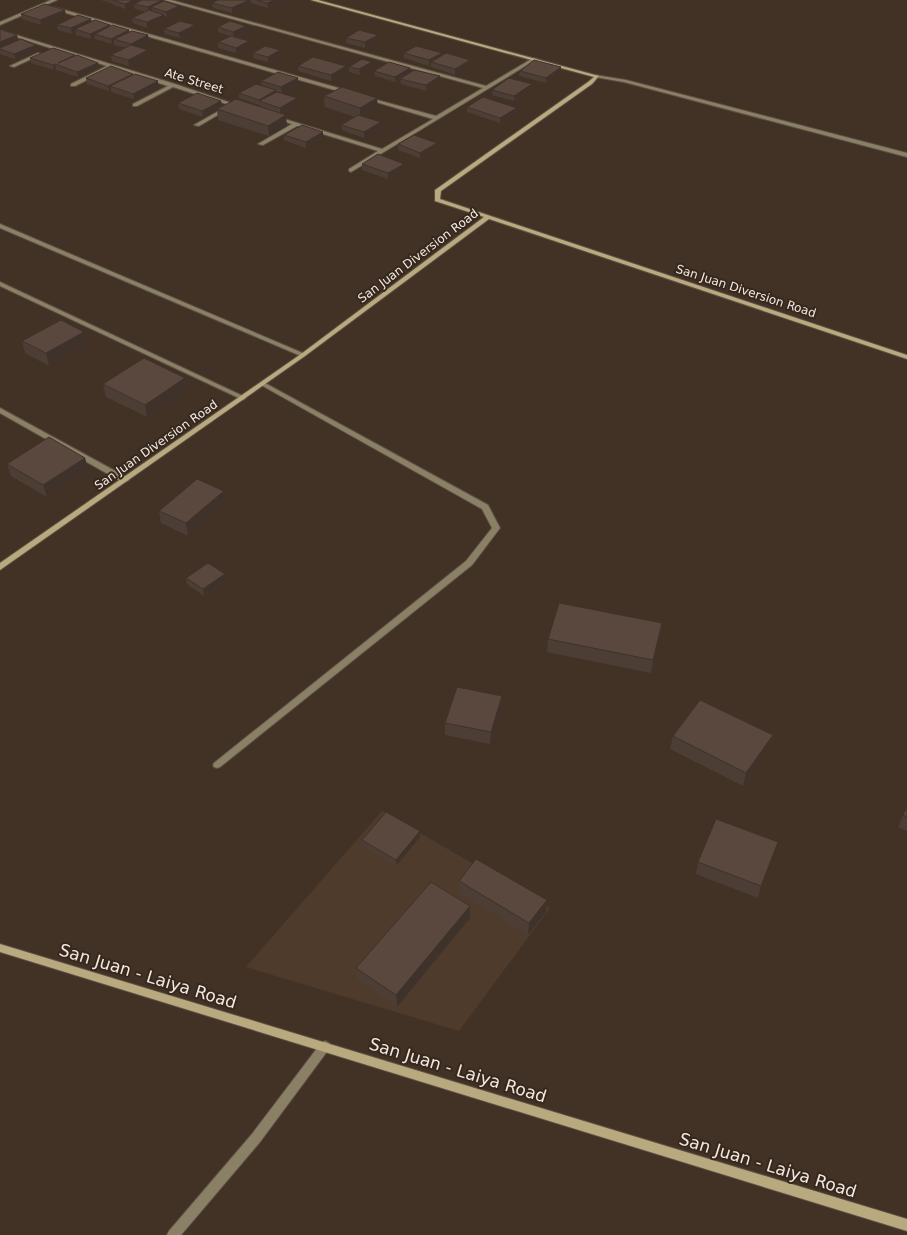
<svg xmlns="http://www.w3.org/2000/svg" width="907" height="1235" viewBox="0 0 907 1235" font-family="'DejaVu Sans',sans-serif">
<rect width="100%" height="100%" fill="#423226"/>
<path fill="#4f3b2b" d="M 382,811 L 550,908 L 459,1031 L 246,967 Z"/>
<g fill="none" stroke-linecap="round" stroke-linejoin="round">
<defs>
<path id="lane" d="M 0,224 L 305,354 L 306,355 L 303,357 L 301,356 L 0,228 Z
M 0,282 L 245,397 L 246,398 L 243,400 L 241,399 L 0,286 Z
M 263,382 L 488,505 L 500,528 L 472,565 L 220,767 L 217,768 L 214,767 L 213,765 L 214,763 L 466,561 L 492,528 L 482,509 L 261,385 L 261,383 Z
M 0,408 L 128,478 L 129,480 L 125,482 L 122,482 L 0,413 Z"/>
<path id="street" d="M 51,0 L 57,0 L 0,25 L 0,22 Z
M 164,0 L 171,0 L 486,86 L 533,58 L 537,59 L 351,172 L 349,171 L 349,169 L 378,151 L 297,126 L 263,145 L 258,144 L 292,124 L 276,119 L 276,117 L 278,117 L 382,149 L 433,119 L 366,99 L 366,97 L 436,116 L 483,88 Z
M 54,7 L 349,91 L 349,92 L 345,93 L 52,9 L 52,8 Z
M 0,30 L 175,84 L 240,106 L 236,107 L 173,87 L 137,106 L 133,106 L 133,104 L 168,86 L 111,68 L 75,86 L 71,86 L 71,84 L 107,66 L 0,32 Z
M 38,53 L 42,54 L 14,67 L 10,66 Z
M 595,75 L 626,80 L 907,153 L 907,157 L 624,82 L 595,77 Z
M 224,108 L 228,109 L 199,126 L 194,125 Z
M 325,1041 L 329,1043 L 330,1046 L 329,1049 L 260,1142 L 181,1235 L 167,1235 L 169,1231 L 252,1134 L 321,1043 Z"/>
<path id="secondary" d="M 311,0 L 318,0 L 599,76 L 592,84 L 441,191 L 440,199 L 907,355 L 907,359 L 489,219 L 305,356 L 0,570 L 0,563 L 301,354 L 484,217 L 435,201 L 435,190 L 588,82 L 594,77 Z
M 0,944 L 907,1219 L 907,1231 L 0,952 Z"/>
</defs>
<use href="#lane" stroke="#5e4f44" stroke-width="2"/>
<use href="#street" stroke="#5e4f44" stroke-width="2"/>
<use href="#secondary" stroke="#5e4f44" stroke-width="2"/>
<use href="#lane" fill="#898066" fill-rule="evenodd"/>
<use href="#street" fill="#898066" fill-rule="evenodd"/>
<use href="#secondary" fill="#b9a97f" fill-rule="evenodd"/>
</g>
<path fill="#4d3e35" d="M 101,0 L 160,0 L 162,2 L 179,6 L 180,11 L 167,17 L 164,16 L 164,20 L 147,28 L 133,23 L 132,18 L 146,12 L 135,9 L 134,5 L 125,9 L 114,5 L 113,4 Z
M 218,0 L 287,0 L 268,8 L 251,3 L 251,5 L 232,13 L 213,8 L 212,3 Z
M 21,14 L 66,15 L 41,25 L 22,19 Z
M 91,19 L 91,22 L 129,30 L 129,32 L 148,35 L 149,41 L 136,47 L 148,50 L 149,56 L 129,66 L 112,61 L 111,55 L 126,48 L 115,45 L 114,43 L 112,44 L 95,39 L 95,37 L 91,39 L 76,35 L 76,32 L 72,34 L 58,30 L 57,25 Z
M 246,26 L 247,31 L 235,37 L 249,41 L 249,46 L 236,53 L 218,48 L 218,42 L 230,36 L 218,32 L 218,27 Z
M 0,29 L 19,40 L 37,50 L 15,59 L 0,54 Z
M 164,29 L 195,30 L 180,38 L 165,34 Z
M 346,38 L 379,40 L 365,48 L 346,43 Z
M 253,53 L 281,55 L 268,62 L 253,58 Z
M 404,53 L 442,56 L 470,66 L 455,75 L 431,67 L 431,65 L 429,66 L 404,58 Z
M 75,56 L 98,63 L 99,68 L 78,77 L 56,70 L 54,70 L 31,63 L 30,58 Z
M 372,62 L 373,67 L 360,75 L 349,72 L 349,67 Z
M 298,66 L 346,66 L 346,72 L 331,81 L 298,71 Z
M 561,67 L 560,72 L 546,83 L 519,76 L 520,71 Z
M 374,71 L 410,73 L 440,76 L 440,81 L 426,91 L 401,84 L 400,79 L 395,82 L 375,76 Z
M 133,74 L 133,75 L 158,87 L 134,99 L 111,92 L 111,90 L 109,91 L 87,84 L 86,78 Z
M 298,78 L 298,84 L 282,93 L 276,91 L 276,92 L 297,98 L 298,104 L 281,113 L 287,126 L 269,136 L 218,120 L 217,109 L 203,117 L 179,109 L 178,103 L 221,101 L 222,106 L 260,106 L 260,105 L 239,98 L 239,93 L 262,86 L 261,81 Z
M 532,84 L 532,89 L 514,101 L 492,95 L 492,90 Z
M 324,96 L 378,109 L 363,117 L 381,122 L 381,128 L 364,138 L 342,130 L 341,125 L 355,117 L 325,107 Z
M 467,107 L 516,113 L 500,123 L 467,112 Z
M 284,135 L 323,137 L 306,148 L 284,140 Z
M 398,144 L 437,149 L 420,158 L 398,150 Z
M 362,164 L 404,164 L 404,169 L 388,179 L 362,170 Z
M 22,341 L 87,344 L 49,366 L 25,353 Z
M 103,384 L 188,390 L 147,417 L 106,397 Z
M 85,458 L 88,470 L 47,497 L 11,476 L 7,464 Z
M 224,491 L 226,504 L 188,536 L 161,523 L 159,511 Z
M 186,578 L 226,580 L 204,596 L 187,584 Z
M 662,623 L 660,636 L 651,673 L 547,652 L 548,639 Z
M 502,709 L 490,744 L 445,735 L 445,723 Z
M 773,735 L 769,747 L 743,786 L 670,749 L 673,736 Z
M 907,806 L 907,831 L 898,827 Z
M 420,837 L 396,866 L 363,846 L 362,840 Z
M 778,842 L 774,854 L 758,898 L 696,874 L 698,862 Z
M 459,881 L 546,912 L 528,935 L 459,893 Z
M 470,906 L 470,918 L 397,1007 L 357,979 L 356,968 Z"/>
<path fill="#3f322b" d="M 134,0 L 147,0 L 134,4 L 134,5 L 125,9 L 125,4 Z
M 162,0 L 163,6 L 151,7 L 152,11 L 149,13 L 148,7 Z
M 249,0 L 250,0 L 251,5 L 232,13 L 232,8 Z
M 275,0 L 287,0 L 268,8 L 267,3 Z
M 179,6 L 180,11 L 167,17 L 166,12 Z
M 65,10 L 66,15 L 41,25 L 40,20 Z
M 164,15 L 164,20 L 147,28 L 147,22 Z
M 91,19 L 92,24 L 75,29 L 76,32 L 72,34 L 71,28 Z
M 110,25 L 111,30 L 95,34 L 95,37 L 91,39 L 90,34 Z
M 195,25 L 195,30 L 180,38 L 179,33 Z
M 246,26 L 247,31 L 234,37 L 233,32 Z
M 129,30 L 129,35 L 114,39 L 114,43 L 112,44 L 111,39 Z
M 17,35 L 20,45 L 0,49 L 0,42 Z
M 148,35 L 149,41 L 132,49 L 131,44 Z
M 378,35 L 379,40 L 365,48 L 365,42 Z
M 249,41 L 249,46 L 236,53 L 236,48 Z
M 36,45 L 37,50 L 15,59 L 14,54 Z
M 148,50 L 149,56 L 129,66 L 128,60 Z
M 280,50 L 281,55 L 268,62 L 268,57 Z
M 442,53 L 442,58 L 431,62 L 431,65 L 429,66 L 429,60 Z
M 470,60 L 470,66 L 455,75 L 455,69 Z
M 372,62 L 373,67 L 360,75 L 359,69 Z
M 98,63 L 99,68 L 78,77 L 77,72 Z
M 55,64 L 56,70 L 54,70 L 53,65 Z
M 346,66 L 346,72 L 331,81 L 331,75 Z
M 561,67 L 560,72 L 546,83 L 546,78 Z
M 410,68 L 410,73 L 395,82 L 395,77 Z
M 133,74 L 134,79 L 110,86 L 111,90 L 109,91 L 108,86 Z
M 440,76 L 440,81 L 426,91 L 426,85 Z
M 298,78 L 298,84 L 282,93 L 281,87 Z
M 158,81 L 158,87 L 134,99 L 133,94 Z
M 532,84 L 532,89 L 514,101 L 514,96 Z
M 276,90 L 276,96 L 259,101 L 259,105 L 259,100 Z
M 297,98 L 298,104 L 280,113 L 280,108 Z
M 377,98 L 378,109 L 360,119 L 360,108 Z
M 221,101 L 222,106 L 203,117 L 202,111 Z
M 517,108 L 516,113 L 500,123 L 500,118 Z
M 286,115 L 287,126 L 269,136 L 268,126 Z
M 381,122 L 381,128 L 364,138 L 364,132 Z
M 323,132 L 323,137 L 306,148 L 306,142 Z
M 437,143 L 437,149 L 420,158 L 420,153 Z
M 404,164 L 404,169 L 388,179 L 388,173 Z
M 84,332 L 87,344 L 49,366 L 46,353 Z
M 185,378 L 188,390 L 147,417 L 145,405 Z
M 85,458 L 88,470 L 47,497 L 43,485 Z
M 224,491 L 226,504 L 188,536 L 186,523 Z
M 225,574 L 226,580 L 204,596 L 203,589 Z
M 662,623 L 660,636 L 651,673 L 653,660 Z
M 502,696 L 502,709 L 490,744 L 491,732 Z
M 773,735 L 769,747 L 743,786 L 746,773 Z
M 420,831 L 420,837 L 396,866 L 396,860 Z
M 778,842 L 774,854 L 758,898 L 761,886 Z
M 547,900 L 546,912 L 528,935 L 529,923 Z
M 470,906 L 470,918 L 397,1007 L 396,995 Z"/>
<path fill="#5a483e" stroke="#3f322b" d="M 113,0 L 134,0 L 125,4 Z
M 142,0 L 162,0 L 148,7 L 134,4 Z
M 218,0 L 249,0 L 232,8 L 212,3 Z
M 257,0 L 275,0 L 267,3 Z
M 164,1 L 179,6 L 166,12 L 151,7 Z
M 45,4 L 65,10 L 40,20 L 21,14 Z
M 149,10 L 164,15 L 147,22 L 132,18 Z
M 78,15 L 91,19 L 71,28 L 57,25 Z
M 95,20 L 110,25 L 90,34 L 75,29 Z
M 180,21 L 195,25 L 179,33 L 164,29 Z
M 230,21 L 246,26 L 233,32 L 218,27 Z
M 112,25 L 129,30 L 111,39 L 95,34 Z
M 0,29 L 17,35 L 0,42 Z
M 359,30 L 378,35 L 365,42 L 346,38 Z
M 132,31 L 148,35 L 131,44 L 114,39 Z
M 231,36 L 249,41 L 236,48 L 218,42 Z
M 21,39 L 36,45 L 14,54 L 0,49 L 0,48 Z
M 131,45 L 148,50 L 128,60 L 111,55 Z
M 265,46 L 280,50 L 268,57 L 253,53 Z
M 416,46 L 442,53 L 429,60 L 404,53 Z
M 53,48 L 75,55 L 58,63 L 77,55 L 98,63 L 77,72 L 55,64 L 53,65 L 30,58 Z
M 446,53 L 470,60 L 455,69 L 431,62 Z
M 313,57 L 346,66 L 331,75 L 298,66 Z
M 362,59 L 372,62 L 359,69 L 349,67 Z
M 534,60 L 561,67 L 546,78 L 520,71 Z
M 389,62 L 410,68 L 395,77 L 374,71 Z
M 111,66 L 133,74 L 108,86 L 86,78 Z
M 414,70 L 440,76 L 426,85 L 400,79 Z
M 278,72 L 298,78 L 281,87 L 261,81 Z
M 135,74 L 158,81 L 133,94 L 110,86 Z
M 509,78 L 532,84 L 514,96 L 492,90 Z
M 256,84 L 276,90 L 259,100 L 239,93 Z
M 342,87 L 377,98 L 360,108 L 324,96 Z
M 277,92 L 297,98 L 280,108 L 259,101 Z
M 197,93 L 221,101 L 202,111 L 178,103 Z
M 483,97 L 517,108 L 500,118 L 467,107 Z
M 236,99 L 286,115 L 268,126 L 217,109 Z
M 358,115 L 381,122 L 364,132 L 341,125 Z
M 302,125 L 323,132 L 306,142 L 284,135 Z
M 414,135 L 437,143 L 420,153 L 398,144 Z
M 378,154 L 404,164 L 388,173 L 362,164 Z
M 61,320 L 84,332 L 46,353 L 22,341 Z
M 144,358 L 185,378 L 145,405 L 103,384 Z
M 49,437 L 85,458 L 43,485 L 7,464 Z
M 197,479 L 224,491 L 186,523 L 159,511 Z
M 208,563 L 225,574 L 203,589 L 186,578 Z
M 559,603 L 662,623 L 653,660 L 548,639 Z
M 457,687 L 502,696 L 491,732 L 445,723 Z
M 700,700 L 773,735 L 746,773 L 673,736 Z
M 907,806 L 907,817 L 903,815 Z
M 386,812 L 420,831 L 396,860 L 362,840 Z
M 716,819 L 778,842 L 761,886 L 698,862 Z
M 476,859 L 547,900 L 529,923 L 459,881 Z
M 431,882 L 470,906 L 396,995 L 356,968 Z"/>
<g text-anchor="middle" stroke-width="4" stroke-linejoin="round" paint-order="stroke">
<g font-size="12" fill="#f2e8e0" stroke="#37281d">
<text transform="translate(194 81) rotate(17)" y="4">Ate Street</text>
<text transform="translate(418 256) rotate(-37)" y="4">San Juan Diversion Road</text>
<text transform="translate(746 291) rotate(18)" y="4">San Juan Diversion Road</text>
<text transform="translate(156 445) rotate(-35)" y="4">San Juan Diversion Road</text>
</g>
<g font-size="17" fill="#f2e8e0" stroke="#37281d">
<text transform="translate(148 976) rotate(17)" y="6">San Juan - Laiya Road</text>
<text transform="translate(458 1070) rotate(17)" y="6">San Juan - Laiya Road</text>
<text transform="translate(768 1165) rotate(17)" y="6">San Juan - Laiya Road</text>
</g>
</g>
</svg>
